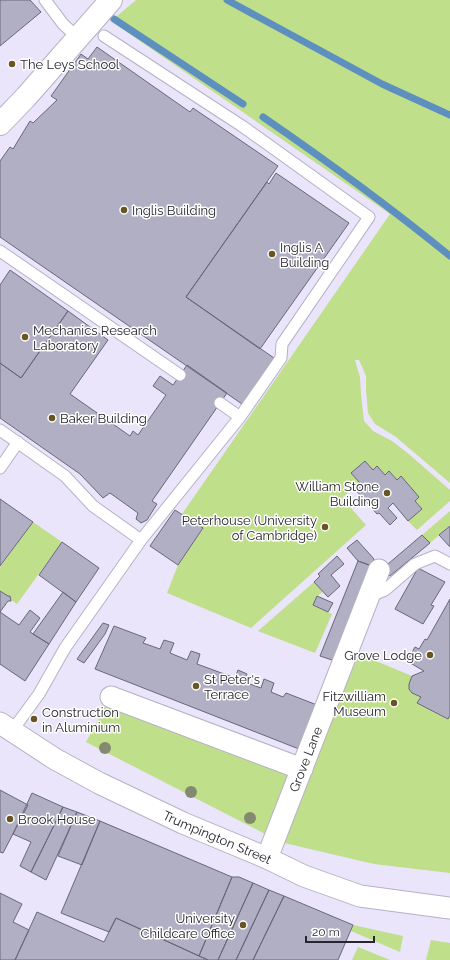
<svg xmlns="http://www.w3.org/2000/svg" width="450" height="960" viewBox="0 0 450 960" font-family="Raleway,sans-serif">
<rect width="100%" height="100%" fill="#eae5fa"/>
<path fill="#bfdf8a" d="M 136,0 L 450,0 L 450,483 L 396,437 L 375,424 L 368,413 L 366,390 L 366,376 L 359,360 L 355,360 L 360,377 L 361,394 L 364,421 L 373,431 L 392,441 L 410,455 L 450,490 L 450,501 L 417,530 L 408,521 L 422,509 L 415,501 L 419,497 L 401,477 L 397,480 L 389,471 L 385,475 L 377,466 L 373,470 L 365,461 L 351,473 L 360,483 L 342,498 L 366,525 L 251,628 L 167,593 L 178,565 L 203,529 L 182,514 L 390,214 L 111,21 Z
M 450,511 L 450,526 L 430,543 L 422,535 Z
M 33,522 L 62,542 L 17,604 L 10,599 L 10,596 L 8,596 L 0,591 L 0,567 Z
M 314,582 L 323,592 L 317,596 L 313,605 L 332,614 L 315,653 L 258,631 Z
M 359,654 L 412,676 C 407,687 410,692 421,697 L 417,703 L 447,719 L 450,715 L 450,873 L 374,864 L 280,842 Z
M 107,703 L 293,778 L 269,836 L 86,742 Z
M 353,925 L 403,936 L 400,952 L 351,931 Z
M 431,940 L 450,943 L 450,960 L 426,960 Z
M 358,947 L 390,960 L 352,960 Z"/>
<g fill="none" stroke-linecap="round" stroke-linejoin="round">
<path stroke="#5d8fbf" stroke-width="7" d="M 227,0 L 382,84 L 450,115
M 114,19 L 243,104
M 263,117 C 327,161 390,207 450,256"/>
</g>
<path fill="#b1afc3" stroke="#696779" d="M 0,0 L 30,0 L 41,12 L 0,46 Z
M 97,47 L 190,112 L 193,108 L 278,166 L 186,297 L 274,358 L 242,404 L 0,237 L 0,161 L 10,147 L 13,149 L 30,121 L 33,123 L 57,100 L 51,96 L 81,54 L 88,59 Z
M 276,173 L 349,223 L 260,349 L 186,297 L 267,182 L 269,184 Z
M 10,270 L 68,311 L 21,378 L 0,363 L 0,285 Z
M 68,311 L 108,340 L 70,394 L 130,436 L 133,431 L 138,435 L 166,395 L 153,386 L 160,376 L 173,385 L 187,365 L 227,393 L 152,501 L 157,504 L 147,520 L 141,523 L 136,519 L 138,513 L 110,493 L 103,498 L 80,474 L 0,418 L 0,363 L 21,378 Z
M 365,461 L 373,470 L 377,466 L 385,475 L 389,471 L 397,480 L 401,476 L 419,497 L 415,501 L 422,509 L 408,521 L 393,503 L 388,508 L 397,518 L 390,525 L 379,513 L 377,514 L 354,488 L 360,483 L 351,473 Z
M 0,499 L 33,522 L 0,566 Z
M 175,510 L 203,528 L 178,565 L 150,546 Z
M 450,526 L 450,547 L 439,535 Z
M 422,535 L 430,543 L 390,576 L 383,572 L 388,564 Z
M 357,540 L 374,559 L 372,566 L 358,561 L 347,548 Z
M 62,542 L 99,568 L 76,602 L 39,575 Z
M 337,556 L 344,564 L 331,575 L 340,586 L 328,597 L 314,582 L 320,576 L 318,574 Z
M 358,561 L 372,566 L 335,661 L 320,656 Z
M 418,568 L 445,582 L 431,605 L 434,606 L 423,624 L 395,609 Z
M 0,591 L 8,596 L 10,596 L 11,601 L 8,601 L 0,612 L 19,625 L 30,610 L 40,618 L 30,632 L 49,644 L 25,681 L 0,664 Z
M 63,592 L 76,602 L 49,644 L 33,634 Z
M 317,596 L 333,603 L 328,612 L 313,605 Z
M 450,599 L 450,715 L 448,719 L 417,703 L 421,697 L 412,693 L 409,689 L 409,684 L 412,676 L 424,671 L 407,661 L 415,647 L 419,649 L 425,639 L 427,640 Z
M 103,623 L 109,625 L 105,634 L 84,663 L 77,659 Z
M 114,626 L 146,638 L 143,643 L 160,649 L 164,640 L 174,643 L 170,653 L 187,660 L 191,651 L 200,654 L 197,664 L 235,678 L 238,670 L 247,674 L 244,682 L 261,688 L 264,679 L 274,683 L 271,692 L 283,697 L 286,693 L 317,705 L 299,749 L 95,669 Z
M 0,790 L 28,805 L 3,853 L 0,852 Z
M 32,793 L 63,807 L 31,872 L 20,866 L 31,842 L 13,834 Z
M 63,807 L 77,812 L 46,880 L 31,872 Z
M 77,812 L 100,821 L 82,865 L 58,856 Z
M 100,821 L 232,877 L 199,956 L 116,918 L 109,932 L 61,913 Z
M 232,877 L 239,877 L 253,883 L 218,960 L 208,960 L 199,956 Z
M 253,883 L 269,890 L 236,960 L 218,960 Z
M 269,890 L 284,896 L 253,960 L 236,960 Z
M 0,893 L 22,904 L 13,922 L 29,930 L 15,960 L 0,960 Z
M 284,896 L 353,925 L 338,960 L 253,960 Z
M 37,912 L 104,942 L 116,918 L 208,960 L 15,960 Z"/>
<g fill="none" stroke-linecap="round" stroke-linejoin="round">
<defs>
<path id="lane" d="M 45,0 L 63,24 L 78,38
M 0,251 L 180,375
M 220,403 L 240,417
M 0,430 L 65,476 L 93,506 L 141,540
M 0,468 L 18,442
M 369,597 L 385,590 L 415,564 L 435,556 L 450,564
M 12,731 L 39,694 L 65,648 L 141,540 L 240,417 L 281,358 L 282,344 L 369,217 L 242,126 L 104,36"/>
<g id="street">
<path d="M 111,697 L 302,769"/>
<path id="s1" d="M 0,723 L 55,759 L 99,783 L 183,823 L 267,858 L 304,876 L 360,896 L 450,908"/>
<path id="s2" d="M 267,858 L 379,570"/>
</g>
<path id="primary" d="M 0,124 L 26,97 L 111,0"/>
</defs>
<use href="#lane" stroke="#b6b1c5" stroke-width="13"/>
<use href="#street" stroke="#b6b1c5" stroke-width="23"/>
<use href="#primary" stroke="#b6b1c5" stroke-width="24"/>
<use href="#lane" stroke="#fff" stroke-width="11"/>
<use href="#street" stroke="#fff" stroke-width="21"/>
<use href="#primary" stroke="#fff" stroke-width="22"/>
</g>
<g fill="#838a70">
<circle cx="105" cy="748" r="6"/>
<circle cx="191" cy="792" r="6"/>
<circle cx="250" cy="818" r="6"/>
</g>
<g fill="#695523" stroke="#fff" stroke-width="1.5">
<circle cx="12" cy="64" r="4"/>
<circle cx="124" cy="210" r="4"/>
<circle cx="272" cy="254" r="4"/>
<circle cx="25" cy="337" r="4"/>
<circle cx="52" cy="418" r="4"/>
<circle cx="387" cy="493" r="4"/>
<circle cx="325" cy="527" r="4"/>
<circle cx="430" cy="655" r="4"/>
<circle cx="196" cy="686" r="4"/>
<circle cx="394" cy="703" r="4"/>
<circle cx="34" cy="719" r="4"/>
<circle cx="10" cy="819" r="4"/>
<circle cx="243" cy="925" r="4"/>
</g>
<g text-anchor="middle" stroke-width="3" stroke-linejoin="round" paint-order="stroke">
<g font-size="13" fill="#27252d" stroke="#fff" text-anchor="start">
<text x="20" y="69">The Leys School</text>
<text x="132" y="215">Inglis Building</text>
<text x="280" y="252">Inglis A<tspan x="280" dy="15">Building</tspan></text>
<text x="33" y="335">Mechanics Research<tspan x="33" dy="15">Laboratory</tspan></text>
<text x="60" y="423">Baker Building</text>
<text x="379" y="491" text-anchor="end">William Stone<tspan x="379" dy="15">Building</tspan></text>
<text x="317" y="525" text-anchor="end">Peterhouse (University<tspan x="317" dy="15">of Cambridge)</tspan></text>
<text x="422" y="660" text-anchor="end">Grove Lodge</text>
<text x="204" y="684">St Peter's<tspan x="204" dy="15">Terrace</tspan></text>
<text x="386" y="701" text-anchor="end">Fitzwilliam<tspan x="386" dy="15">Museum</tspan></text>
<text x="42" y="717">Construction<tspan x="42" dy="15">in Aluminium</tspan></text>
<text x="18" y="824">Brook House</text>
<text x="235" y="923" text-anchor="end">University<tspan x="235" dy="15">Childcare Office</tspan></text>
</g>
<g font-size="13" fill="#27252d" stroke="#fff">
<text dy="5" stroke="none"><textPath href="#s2" startOffset="106">Grove Lane</textPath></text>
<text dy="5" stroke="none"><textPath href="#s1" startOffset="246">Trumpington Street</textPath></text>
</g>
</g>
<path d="M306 936v6h68v-6" fill="none" stroke="#27252d" stroke-width="2"/>
<text x="312" y="936" font-size="12" fill="#27252d" stroke="#ffffff" stroke-width="3" paint-order="stroke">20 m</text>
</svg>
